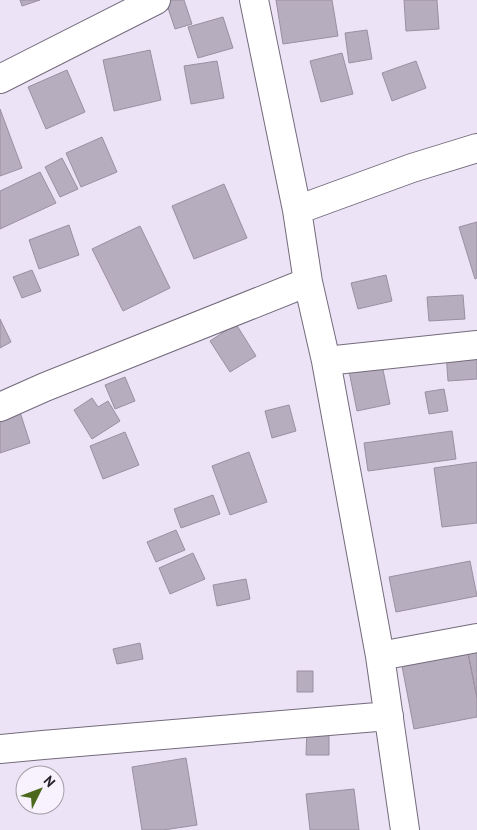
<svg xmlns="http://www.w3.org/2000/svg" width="477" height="830" viewBox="0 0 477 830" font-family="'PT Sans',sans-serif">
<rect width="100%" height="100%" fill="#ece3f6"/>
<path fill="#b6adbf" stroke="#9990a1" d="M 20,0 L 40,0 L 22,6 Z
M 172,0 L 184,0 L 192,24 L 175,29 L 166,2 Z
M 276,0 L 332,0 L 338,36 L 283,44 Z
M 404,0 L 437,0 L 439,29 L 406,31 Z
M 223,17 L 233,48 L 198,58 L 188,27 Z
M 367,30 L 372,59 L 349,63 L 345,33 Z
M 150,50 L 161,100 L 114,111 L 103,60 Z
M 342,53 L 353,94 L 321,102 L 310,61 Z
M 217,61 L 224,98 L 191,104 L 184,66 Z
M 416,61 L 426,88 L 392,101 L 382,73 Z
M 67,70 L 85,112 L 46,129 L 28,87 Z
M 0,109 L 22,168 L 0,176 Z
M 102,137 L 117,172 L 81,187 L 66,153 Z
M 62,158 L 78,189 L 60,197 L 45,167 Z
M 40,172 L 56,203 L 0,229 L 0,191 Z
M 224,184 L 247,238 L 194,259 L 172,206 Z
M 477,222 L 477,278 L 475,279 L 459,227 Z
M 69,225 L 79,255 L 39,269 L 29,240 Z
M 140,226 L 170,288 L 123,311 L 92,249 Z
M 32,270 L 41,291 L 22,298 L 13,277 Z
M 386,275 L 392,301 L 358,309 L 351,283 Z
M 463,295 L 465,319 L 429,321 L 427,297 Z
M 0,319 L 11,342 L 0,348 Z
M 236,324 L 256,356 L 230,372 L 210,341 Z
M 477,351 L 477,379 L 448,381 L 446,353 Z
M 381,360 L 390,404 L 357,411 L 348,366 Z
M 125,377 L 135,401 L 115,409 L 105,385 Z
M 444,389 L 448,411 L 429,414 L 425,392 Z
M 92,398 L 98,407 L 108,401 L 120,421 L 92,439 L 74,410 Z
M 289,405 L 296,431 L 272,438 L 265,411 Z
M 18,406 L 30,443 L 0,453 L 0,412 Z
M 452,431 L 456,459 L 368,471 L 364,443 Z
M 125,432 L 139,465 L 103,479 L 90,446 Z
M 249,452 L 267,502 L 230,515 L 212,466 Z
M 477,462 L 477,523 L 442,527 L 434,468 Z
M 213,495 L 220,514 L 181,528 L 174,509 Z
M 176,530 L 185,550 L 156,562 L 147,542 Z
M 193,553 L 205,579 L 170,594 L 159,568 Z
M 470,561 L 477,596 L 396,612 L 389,577 Z
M 246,579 L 250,599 L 217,606 L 213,585 Z
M 140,643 L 143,659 L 117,664 L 113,649 Z
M 477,652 L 477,698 L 468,653 Z
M 468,653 L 477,698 L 477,717 L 414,729 L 402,666 Z
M 297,671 L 313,671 L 313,692 L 297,692 Z
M 307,729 L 329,729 L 329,755 L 306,755 Z
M 186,758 L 197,825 L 163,830 L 142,830 L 132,767 Z
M 354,789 L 359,830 L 310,830 L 306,794 Z"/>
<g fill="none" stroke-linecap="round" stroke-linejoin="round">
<defs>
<path id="street" d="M 254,0 L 297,210 L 308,282 L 326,361 L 380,656 L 405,830
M 0,79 L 156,0
M 297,210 L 412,168 L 477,148
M 326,361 L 477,345
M 0,407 L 45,387 L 308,282
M 380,656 L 477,638
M 0,749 L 43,745 L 389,716"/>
</defs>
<use href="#street" stroke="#746b7c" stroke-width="30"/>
<use href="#street" stroke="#fff" stroke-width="28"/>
</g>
<g transform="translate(40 790) rotate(48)"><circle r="24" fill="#f7f2fd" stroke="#a39ea7"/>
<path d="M0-4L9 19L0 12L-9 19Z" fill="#4b681c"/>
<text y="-8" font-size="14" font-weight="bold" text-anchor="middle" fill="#242027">N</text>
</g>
</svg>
